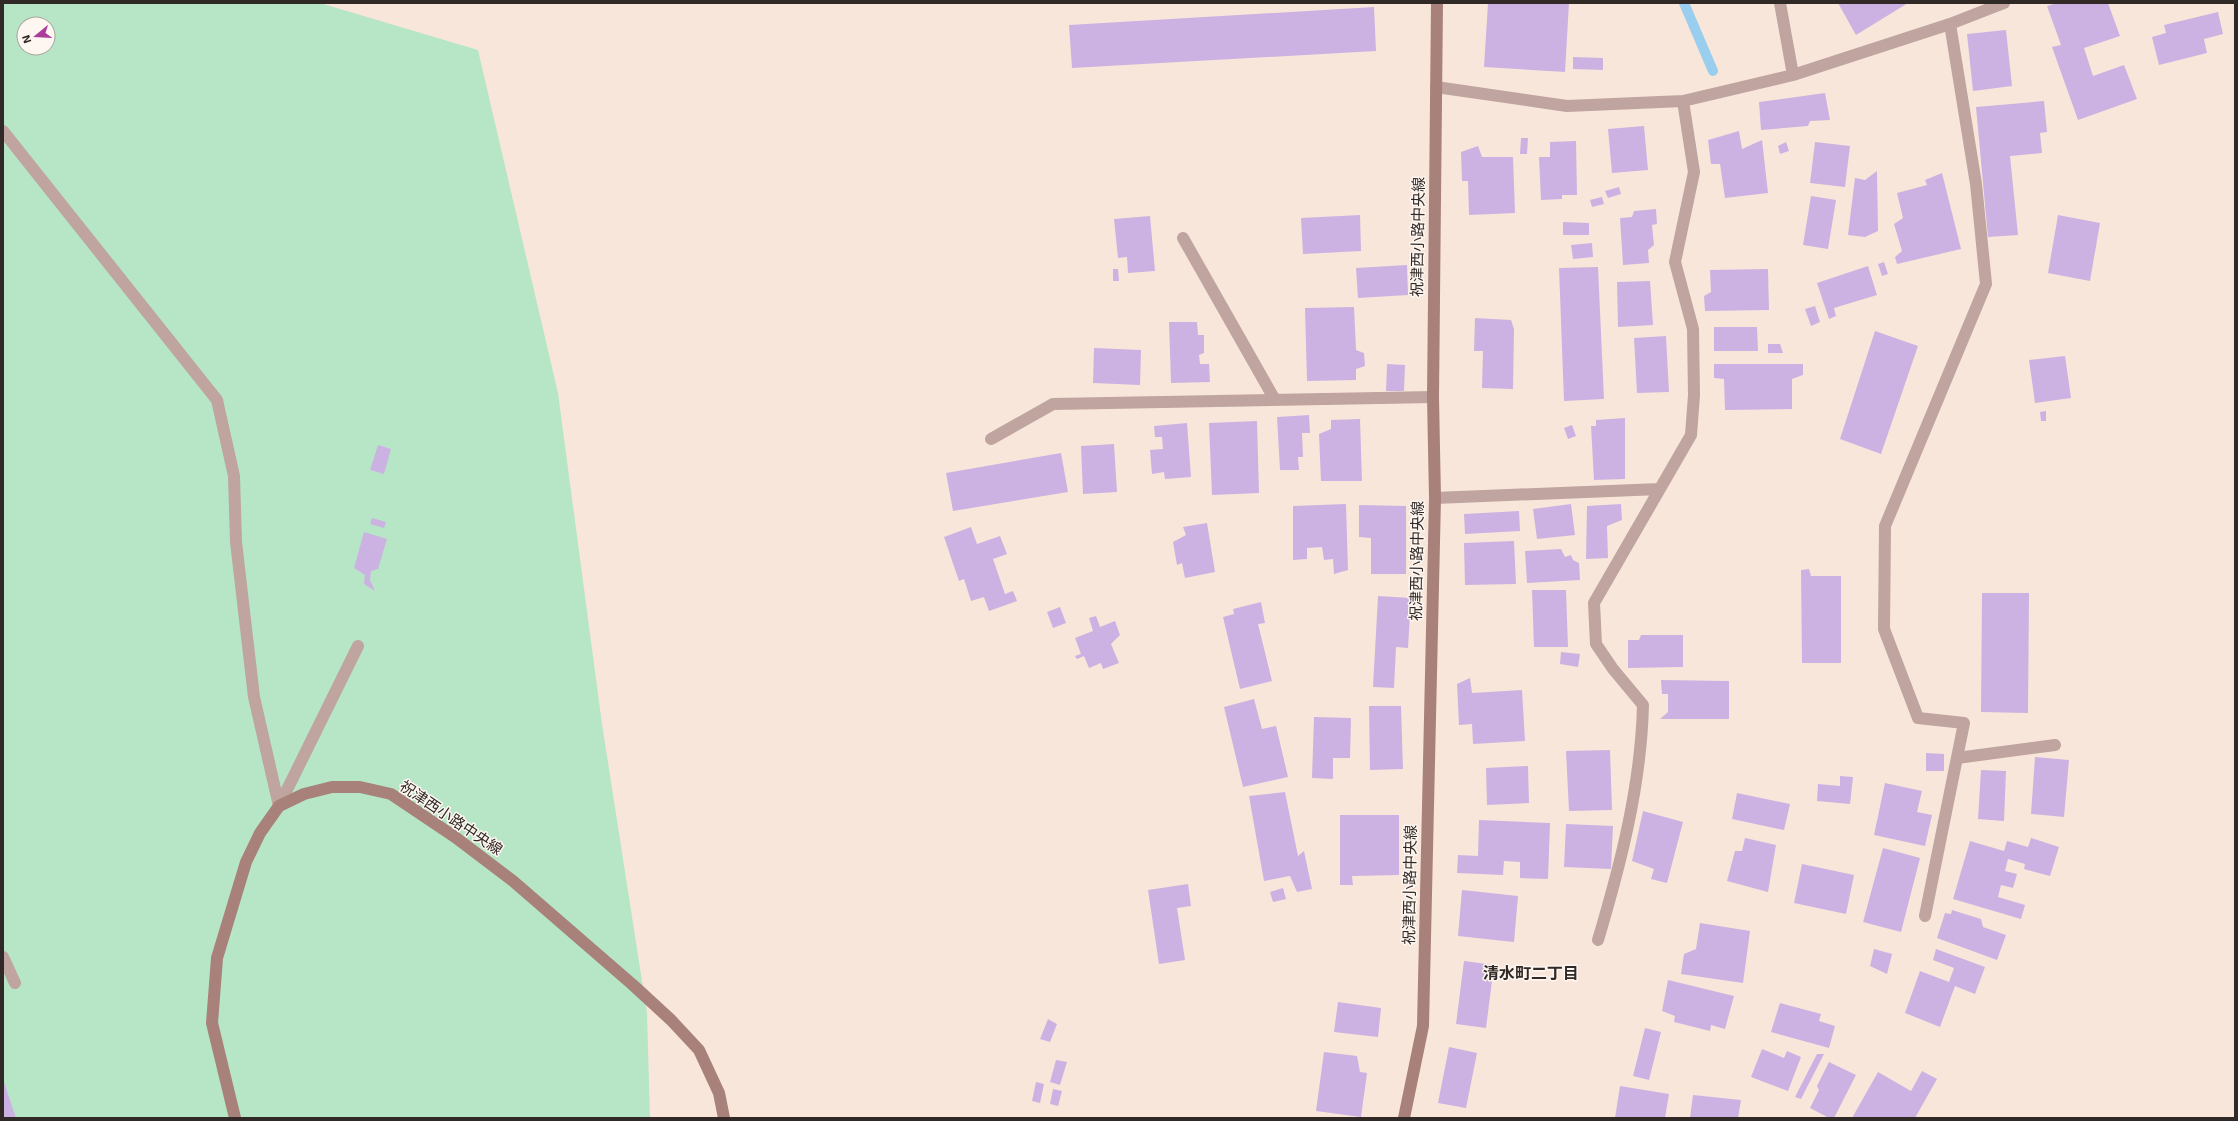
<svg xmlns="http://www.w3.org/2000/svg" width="2238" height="1121" viewBox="0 0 2238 1121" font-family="'Exo 2','Noto Sans JP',sans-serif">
<rect width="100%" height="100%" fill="#f9e6da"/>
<path fill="#b7e6c7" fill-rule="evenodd" d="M 3,3 L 320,3 L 478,50 L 558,393 L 602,724 L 647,1013 L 650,1118 L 3,1118 ZM 24,24 L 48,24 L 48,48 L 24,48 Z"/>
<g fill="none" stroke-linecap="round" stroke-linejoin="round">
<path stroke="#9aceef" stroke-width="10" d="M 1684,3 L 1713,71"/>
</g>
<path fill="#ccb2e2" d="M 1488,3 L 1569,3 L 1565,72 L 1484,67 Z
M 1838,3 L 1908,3 L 1856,35 Z
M 2057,3 L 2108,3 L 2120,36 L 2084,48 L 2093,76 L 2124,65 L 2137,99 L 2078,120 L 2052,47 L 2061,45 L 2047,6 Z
M 1374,7 L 1376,51 L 1072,68 L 1069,25 Z
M 2218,12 L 2223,34 L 2204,39 L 2207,53 L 2159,65 L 2152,37 L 2166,33 L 2164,25 Z
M 2006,30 L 2012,86 L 1973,91 L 1967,34 Z
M 1573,57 L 1603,58 L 1603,70 L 1573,69 Z
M 1825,93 L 1830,120 L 1810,121 L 1808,126 L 1761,130 L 1759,102 Z
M 2044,101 L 2047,132 L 2040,133 L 2042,153 L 2010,156 L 2018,235 L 1988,237 L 1976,107 Z
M 1644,126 L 1648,170 L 1612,173 L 1608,129 Z
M 1739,131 L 1742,149 L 1762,140 L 1768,193 L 1725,198 L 1720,164 L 1711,164 L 1708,140 Z
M 1521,138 L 1528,138 L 1527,154 L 1520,154 Z
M 1576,141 L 1577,195 L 1562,195 L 1562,199 L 1541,200 L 1539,157 L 1550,157 L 1550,142 Z
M 1786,142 L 1789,151 L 1780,154 L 1778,146 Z
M 1815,142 L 1850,146 L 1845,187 L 1810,183 Z
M 1478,146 L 1482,157 L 1513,157 L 1515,213 L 1469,215 L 1468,181 L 1462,181 L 1461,152 Z
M 1877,171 L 1878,231 L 1865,237 L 1848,235 L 1855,178 L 1865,180 Z
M 1942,173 L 1961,249 L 1897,264 L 1895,257 L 1902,251 L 1894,224 L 1903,218 L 1897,193 L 1927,185 L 1925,180 Z
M 1619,187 L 1621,194 L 1608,198 L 1605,191 Z
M 1811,196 L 1836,200 L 1828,249 L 1803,245 Z
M 1602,197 L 1604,204 L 1592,207 L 1590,200 Z
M 1656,209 L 1657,224 L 1652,225 L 1654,245 L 1648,250 L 1649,263 L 1623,265 L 1620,218 L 1632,217 L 1634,211 Z
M 1360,215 L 1361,251 L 1303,254 L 1301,218 Z
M 2058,215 L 2100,223 L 2090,281 L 2048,273 Z
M 1150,216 L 1155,271 L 1128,273 L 1127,257 L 1118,258 L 1114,219 Z
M 1563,222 L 1589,223 L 1589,235 L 1563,235 Z
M 1592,243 L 1593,257 L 1573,259 L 1571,245 Z
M 1884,262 L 1888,274 L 1882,276 L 1878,264 Z
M 1407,265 L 1408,295 L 1358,298 L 1356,268 Z
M 1868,266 L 1877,295 L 1834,308 L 1836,316 L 1829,319 L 1817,283 Z
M 1598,267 L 1604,399 L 1564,401 L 1559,268 Z
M 1113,269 L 1118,269 L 1119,281 L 1113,281 Z
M 1768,269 L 1769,310 L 1705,311 L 1704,296 L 1711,292 L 1710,270 Z
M 1650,281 L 1653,325 L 1618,327 L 1617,282 Z
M 1815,306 L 1820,322 L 1811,326 L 1805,309 Z
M 1354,307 L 1356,350 L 1364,353 L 1365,366 L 1356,369 L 1356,380 L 1307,381 L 1305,308 Z
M 1475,318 L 1511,320 L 1514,329 L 1513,389 L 1482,388 L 1483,351 L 1474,351 Z
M 1169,322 L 1197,322 L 1198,335 L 1204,335 L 1204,353 L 1199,355 L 1200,364 L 1209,364 L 1210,382 L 1171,383 Z
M 1714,327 L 1757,327 L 1758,351 L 1714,351 Z
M 1875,331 L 1918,346 L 1881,454 L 1840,439 Z
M 1666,336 L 1669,392 L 1637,393 L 1634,338 Z
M 1768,344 L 1780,344 L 1783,353 L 1768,353 Z
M 1094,348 L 1141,350 L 1140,385 L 1093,383 Z
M 2065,356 L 2071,398 L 2035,403 L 2029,360 Z
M 1387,364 L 1405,365 L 1404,391 L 1386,391 Z
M 1714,364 L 1803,364 L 1803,375 L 1792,379 L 1792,409 L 1725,410 L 1724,379 L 1714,378 Z
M 2046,411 L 2046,421 L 2041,421 L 2040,412 Z
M 1309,415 L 1310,433 L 1302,433 L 1303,457 L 1298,457 L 1299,470 L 1280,470 L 1277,417 Z
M 1625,418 L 1625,479 L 1594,480 L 1591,426 L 1596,426 L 1596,420 Z
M 1360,419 L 1362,481 L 1321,481 L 1319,434 L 1331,429 L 1331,420 Z
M 1257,421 L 1259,493 L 1212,495 L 1209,423 Z
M 1187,423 L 1191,477 L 1165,479 L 1164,472 L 1152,474 L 1150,450 L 1163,449 L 1162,437 L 1155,437 L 1154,426 Z
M 1572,425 L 1576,436 L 1568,439 L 1564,428 Z
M 1114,444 L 1117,492 L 1083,494 L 1081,446 Z
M 378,445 L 391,449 L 384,474 L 370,470 Z
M 1061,453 L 1068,492 L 953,511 L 946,473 Z
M 1346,504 L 1348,570 L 1334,574 L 1333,559 L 1324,560 L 1322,547 L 1307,548 L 1307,559 L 1293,560 L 1293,506 Z
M 1571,504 L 1575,535 L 1537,539 L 1533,509 Z
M 1621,504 L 1622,520 L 1607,526 L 1608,558 L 1586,559 L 1587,506 Z
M 1359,505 L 1406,506 L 1406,574 L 1371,574 L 1371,538 L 1359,537 Z
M 1519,511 L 1520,531 L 1465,534 L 1464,514 Z
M 372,518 L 386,522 L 384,528 L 370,524 Z
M 1207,523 L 1215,572 L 1185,578 L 1182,563 L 1177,565 L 1173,542 L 1186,535 L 1183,527 Z
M 971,527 L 977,544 L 1000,536 L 1007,554 L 993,559 L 1005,594 L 1013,591 L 1017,601 L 989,611 L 984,597 L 971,601 L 964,579 L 959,581 L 944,537 Z
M 364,532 L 387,539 L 378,569 L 371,571 L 370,580 L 375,591 L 364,584 L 365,575 L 354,568 Z
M 1514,541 L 1516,584 L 1465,585 L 1464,543 Z
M 1561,549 L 1565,557 L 1571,555 L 1573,560 L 1579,563 L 1580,580 L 1527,583 L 1525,551 Z
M 1809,569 L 1811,576 L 1841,576 L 1841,663 L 1802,663 L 1801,570 Z
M 1532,590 L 1566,590 L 1568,647 L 1534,647 Z
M 1982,593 L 2029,593 L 2028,713 L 1981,712 Z
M 1378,596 L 1411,598 L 1408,648 L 1396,647 L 1394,688 L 1373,687 Z
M 1261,602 L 1265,623 L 1258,624 L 1272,681 L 1240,689 L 1223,617 L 1234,614 L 1233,609 Z
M 1060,607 L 1066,623 L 1053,628 L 1047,612 Z
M 1096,616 L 1100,627 L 1115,621 L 1120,635 L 1111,644 L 1119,663 L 1103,669 L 1101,663 L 1089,668 L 1084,656 L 1077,659 L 1075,656 L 1081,654 L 1075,638 L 1093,631 L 1089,618 Z
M 1641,635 L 1683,635 L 1683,667 L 1628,668 L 1628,640 L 1639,640 Z
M 1561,652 L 1580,654 L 1578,667 L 1560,664 Z
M 1470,678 L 1472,693 L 1522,690 L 1525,741 L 1473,744 L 1472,724 L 1459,725 L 1457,684 Z
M 1661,680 L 1729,681 L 1729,719 L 1660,719 L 1668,712 L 1668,694 L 1662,694 Z
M 1254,699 L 1262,729 L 1276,726 L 1288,777 L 1243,787 L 1224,707 Z
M 1369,706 L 1401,706 L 1403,769 L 1370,770 Z
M 1314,717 L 1351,718 L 1350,758 L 1333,758 L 1333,779 L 1312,778 Z
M 1610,750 L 1612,810 L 1569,811 L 1566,751 Z
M 1926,753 L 1944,754 L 1944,771 L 1926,771 Z
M 2035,757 L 2069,760 L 2064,817 L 2031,814 Z
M 1528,766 L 1529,803 L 1487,805 L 1486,768 Z
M 1981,770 L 2006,771 L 2004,821 L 1978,819 Z
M 1840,776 L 1853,777 L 1850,804 L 1817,801 L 1818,784 L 1840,786 Z
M 1885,783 L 1922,791 L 1917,812 L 1932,815 L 1925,846 L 1874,835 Z
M 1285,792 L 1298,856 L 1304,851 L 1312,889 L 1297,892 L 1290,876 L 1264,881 L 1249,796 Z
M 1737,793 L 1790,804 L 1784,830 L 1732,819 Z
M 1643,811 L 1683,822 L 1667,883 L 1651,879 L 1654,869 L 1632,861 Z
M 1340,815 L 1399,815 L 1399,875 L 1352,876 L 1353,885 L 1340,885 Z
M 1479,820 L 1550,823 L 1548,879 L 1520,878 L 1520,862 L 1504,861 L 1503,875 L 1457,873 L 1458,855 L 1478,856 Z
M 1566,824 L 1613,826 L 1611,869 L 1564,867 Z
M 1745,838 L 1776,845 L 1768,892 L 1727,881 L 1735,851 L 1742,851 Z
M 2031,838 L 2059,847 L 2050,876 L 2024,869 L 2025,864 L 2008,859 L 2005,871 L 2017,874 L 2013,888 L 2001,885 L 1998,897 L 2025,905 L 2021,919 L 1953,899 L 1970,841 L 2004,851 L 2007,841 L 2028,847 Z
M 1883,848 L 1920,858 L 1901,932 L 1863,922 Z
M 1802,864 L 1854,875 L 1846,914 L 1794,903 Z
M 1188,884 L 1191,906 L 1177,908 L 1185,960 L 1159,964 L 1148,890 Z
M 1283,888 L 1286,899 L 1273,902 L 1270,892 Z
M 1462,890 L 1518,896 L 1514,942 L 1458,936 Z
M 1952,910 L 1981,919 L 1983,927 L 2006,935 L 1997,960 L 1937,938 L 1945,913 L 1951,914 Z
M 1700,923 L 1750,931 L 1743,983 L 1681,974 L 1684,954 L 1696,949 Z
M 1874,949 L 1892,954 L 1887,974 L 1870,966 Z
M 1936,949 L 1985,967 L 1975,994 L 1955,986 L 1940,1027 L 1905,1013 L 1920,971 L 1949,982 L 1954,968 L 1933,960 Z
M 1464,961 L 1494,965 L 1486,1028 L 1456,1024 Z
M 1668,980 L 1734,996 L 1725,1029 L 1711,1025 L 1710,1031 L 1674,1022 L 1675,1016 L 1662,1011 Z
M 1338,1002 L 1381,1008 L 1378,1037 L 1334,1032 Z
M 1780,1003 L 1821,1014 L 1819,1021 L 1835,1026 L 1829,1048 L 1771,1032 Z
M 1048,1019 L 1057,1024 L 1050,1042 L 1040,1039 Z
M 1645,1028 L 1661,1032 L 1649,1080 L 1633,1076 Z
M 1449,1047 L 1477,1053 L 1466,1108 L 1438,1103 Z
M 1762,1049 L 1784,1058 L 1787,1051 L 1801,1057 L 1788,1091 L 1751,1077 Z
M 1324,1052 L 1357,1056 L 1360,1072 L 1367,1073 L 1361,1117 L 1316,1111 Z
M 1817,1054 L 1824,1054 L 1801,1099 L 1795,1097 Z
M 1056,1060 L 1067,1062 L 1060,1085 L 1050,1082 Z
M 1829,1062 L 1856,1075 L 1834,1118 L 1829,1118 L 1810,1108 L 1819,1090 L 1817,1086 Z
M 1922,1071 L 1937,1079 L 1915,1118 L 1852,1118 L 1878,1072 L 1911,1091 Z
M 3,1079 L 16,1118 L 3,1118 Z
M 1036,1082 L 1044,1084 L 1040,1103 L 1032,1101 Z
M 1620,1086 L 1669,1094 L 1665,1118 L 1615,1118 Z
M 1053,1089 L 1062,1091 L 1058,1106 L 1050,1104 Z
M 1693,1095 L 1741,1100 L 1738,1118 L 1690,1118 Z"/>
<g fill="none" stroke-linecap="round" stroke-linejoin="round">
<path stroke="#bfa49f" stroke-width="12" d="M 1780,3 L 1793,75
M 1436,87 L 1567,106 L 1683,101 L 1793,75 L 1950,24 L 2004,3
M 3,131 L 217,400 L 234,476 L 236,542 L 254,697 L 279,806
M 1183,238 L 1275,400
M 991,439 L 1053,404 L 1433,397
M 1435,498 L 1660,489
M 1957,758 L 2055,745
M 279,806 L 358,646
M 1925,916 L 1964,723 L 1918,718 L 1884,629 L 1885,526 L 1986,284 L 1976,184 L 1950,24
M 1598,940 C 1621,863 1641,785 1643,705 L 1613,669 L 1596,644 L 1594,603 L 1691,435 L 1694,395 L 1693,329 L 1675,262 L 1694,172 L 1683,101
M 3,957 L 15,983"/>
<path stroke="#a8817b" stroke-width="12" d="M 235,1118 L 212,1023 L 217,958 L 246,862 L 260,833 L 279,806 L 304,794 L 332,787 L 360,787 L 391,794 L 455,837 L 513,881 L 633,985 L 671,1020 L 699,1050 L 719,1093 L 724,1118
M 1404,1118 L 1423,1026 L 1435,498 L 1433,397 L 1437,3"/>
</g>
<g text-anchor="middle" stroke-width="3" stroke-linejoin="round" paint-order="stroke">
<g font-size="15" fill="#312925" stroke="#fef6f1">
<text transform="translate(1418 237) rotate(-89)" y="5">祝津西小路中央線</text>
<text transform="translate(1417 561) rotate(-89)" y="5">祝津西小路中央線</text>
<text transform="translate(451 818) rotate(34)" y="5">祝津西小路中央線</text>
<text transform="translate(1410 885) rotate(-89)" y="5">祝津西小路中央線</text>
</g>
<g font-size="16" font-weight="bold" fill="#312925" stroke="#fef6f1">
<text x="1531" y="979">清水町二丁目</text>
</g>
</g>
<rect width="2238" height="1121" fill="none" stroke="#312925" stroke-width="8"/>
<g transform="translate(36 36) rotate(252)"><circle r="19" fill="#fef6f1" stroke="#aca49f"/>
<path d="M0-3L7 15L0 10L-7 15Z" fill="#ac3d9b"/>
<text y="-6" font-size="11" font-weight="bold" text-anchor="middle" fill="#312925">N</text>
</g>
</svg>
